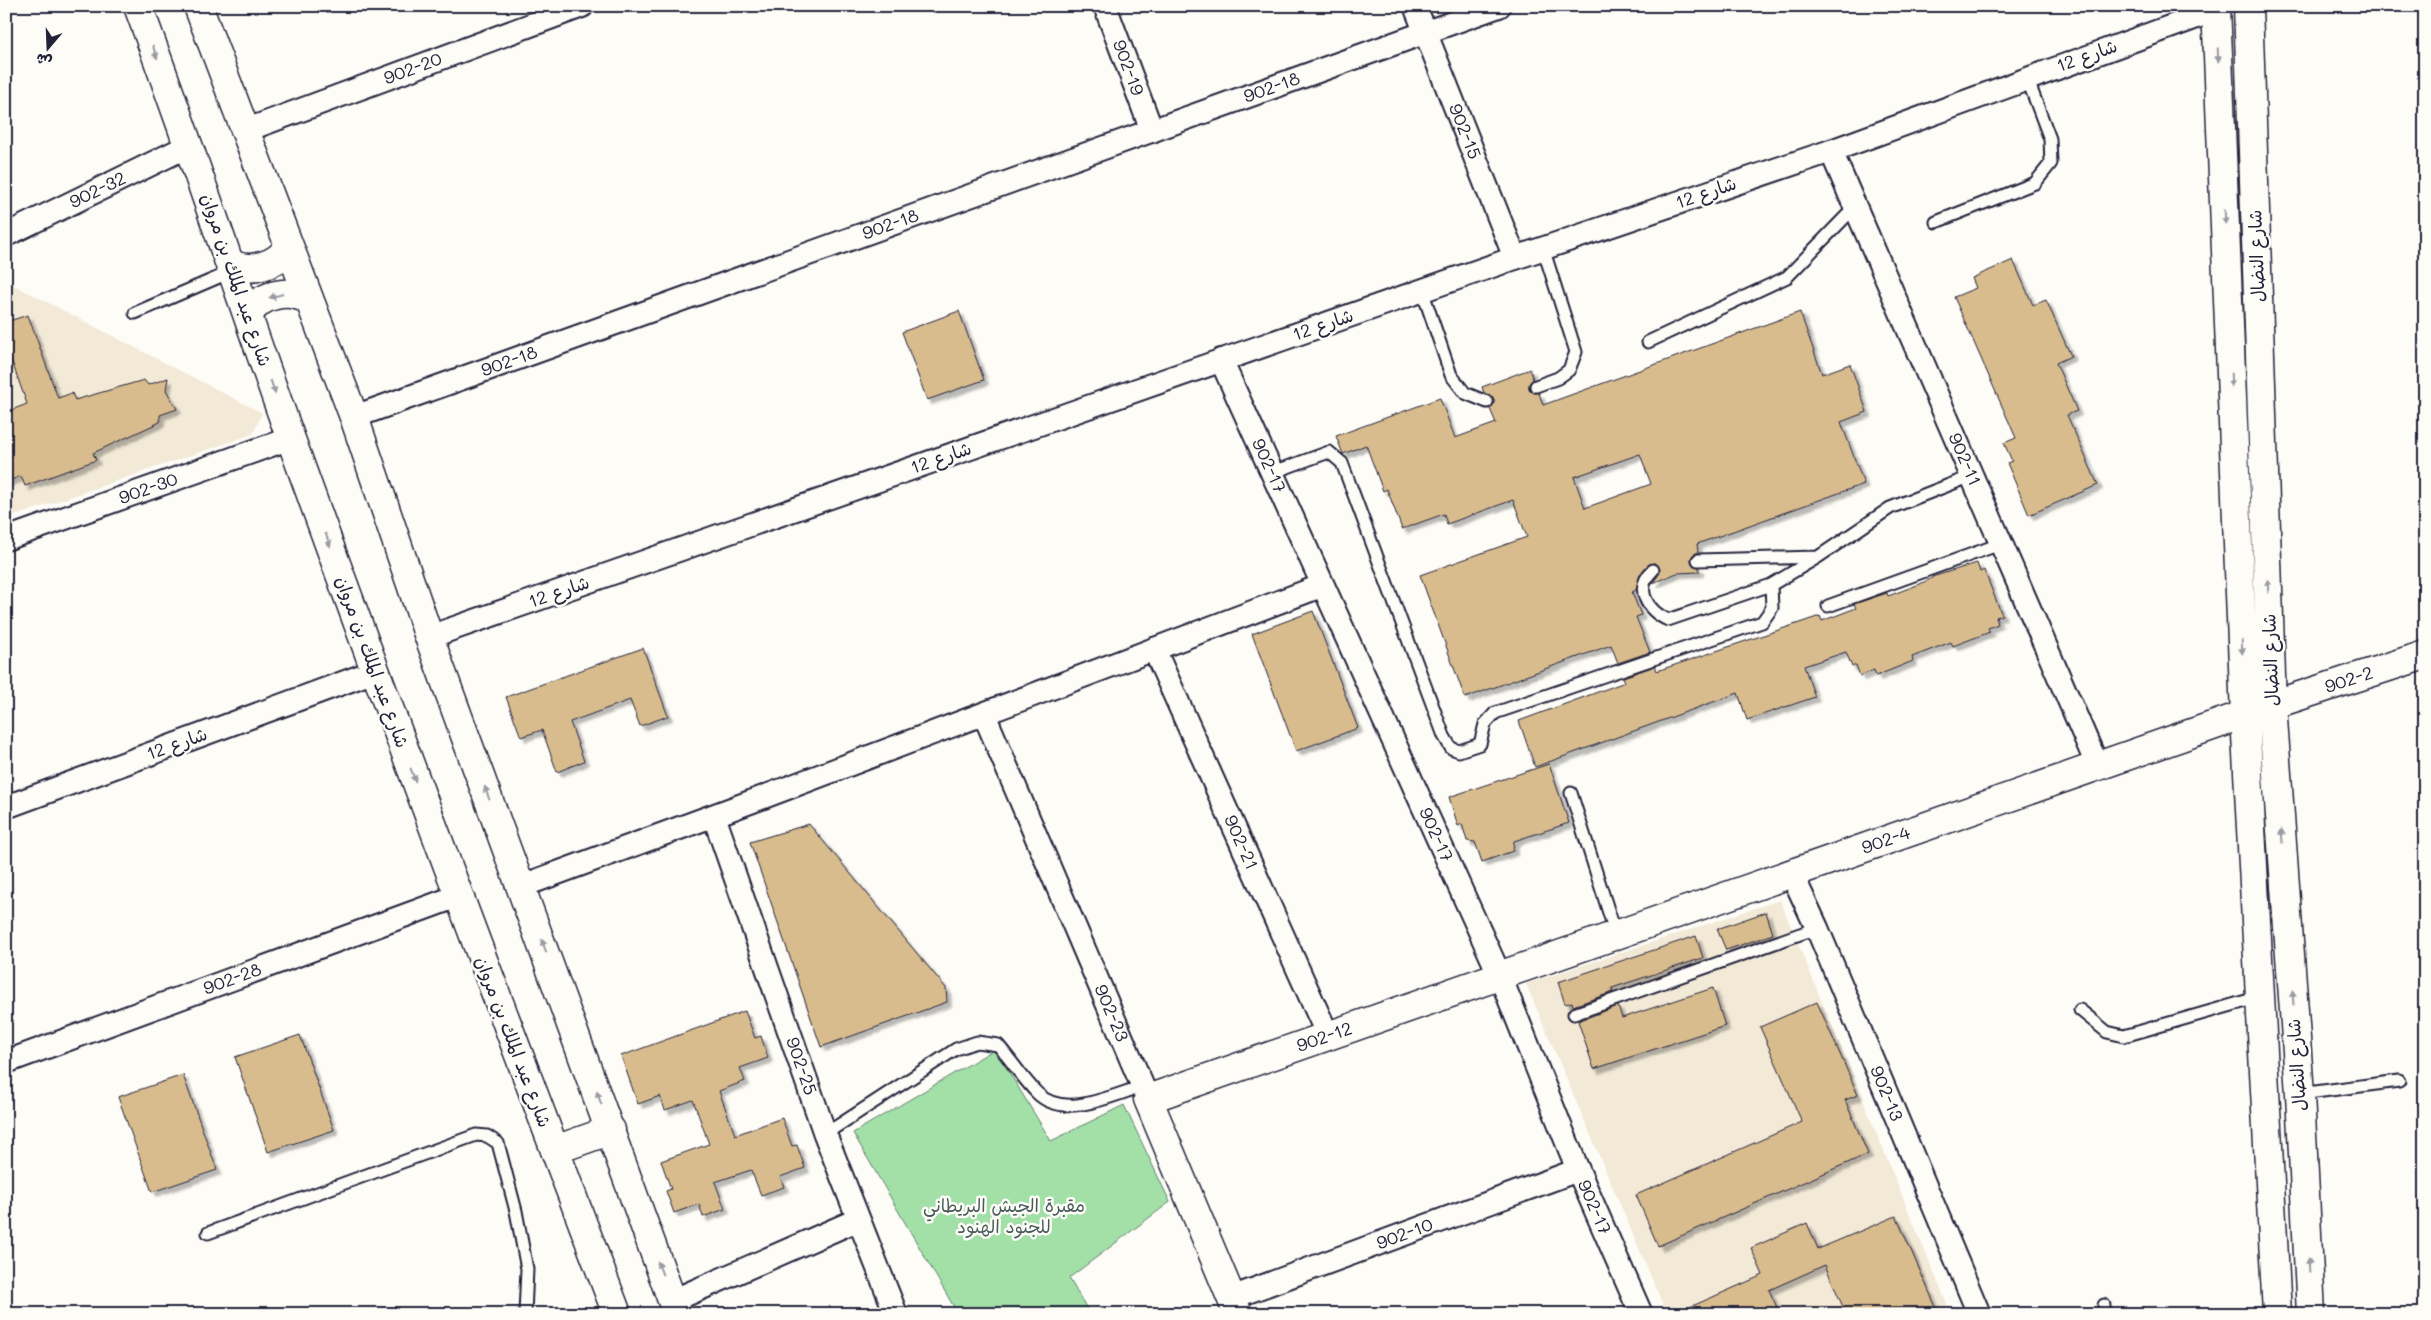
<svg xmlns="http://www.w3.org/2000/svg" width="2431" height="1320" viewBox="0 0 2431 1320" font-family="Mali,'Playpen Sans Arabic',sans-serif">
<defs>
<filter id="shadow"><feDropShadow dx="4.5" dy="4.5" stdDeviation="1" flood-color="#0004"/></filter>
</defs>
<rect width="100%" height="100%" fill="#fdfcf7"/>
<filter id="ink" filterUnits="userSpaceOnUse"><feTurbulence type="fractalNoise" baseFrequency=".02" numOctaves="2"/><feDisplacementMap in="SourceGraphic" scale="10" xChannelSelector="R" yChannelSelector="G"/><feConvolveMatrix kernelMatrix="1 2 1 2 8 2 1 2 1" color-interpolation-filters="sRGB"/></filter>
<g filter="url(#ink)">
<path fill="#f2e9d7" d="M 6,281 L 262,413 L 253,434 L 6,519 Z
M 1780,900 L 1951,1314 L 1667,1314 L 1526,984 Z"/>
<path fill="#a2e0a8" stroke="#628172" d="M 995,1049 L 1051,1141 L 1124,1105 L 1170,1202 L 1069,1278 L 1090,1314 L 958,1314 L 853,1133 Z"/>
<path fill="#d9bc8d" stroke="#22223b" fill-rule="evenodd" filter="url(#shadow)" d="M 2013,260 L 2033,305 L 2046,300 L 2071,356 L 2056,363 L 2077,411 L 2067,415 L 2098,485 L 2029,515 L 2007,463 L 2012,461 L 2004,443 L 2016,438 L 1954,297 L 1976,288 L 1972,278 Z
M 959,311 L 984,380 L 927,400 L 902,332 Z
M 1800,312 L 1822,374 L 1850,364 L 1867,412 L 1841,422 L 1864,484 L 1697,544 L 1698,552 L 1692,556 L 1691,561 L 1694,566 L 1699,567 L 1699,572 L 1677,573 L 1653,583 L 1659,574 L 1660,568 L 1655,563 L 1648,565 L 1640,574 L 1636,590 L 1632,592 L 1641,615 L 1636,617 L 1650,652 L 1618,663 L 1611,645 L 1465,698 L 1420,575 L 1527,537 L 1513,500 L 1447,524 L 1444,514 L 1402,529 L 1387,489 L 1383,491 L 1366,445 L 1343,454 L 1336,436 L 1440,398 L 1455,438 L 1496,423 L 1490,409 L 1494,401 L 1493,397 L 1484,393 L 1482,387 L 1530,369 L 1533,379 L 1529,384 L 1529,389 L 1534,393 L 1539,393 L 1543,405 ZM 1640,454 L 1651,484 L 1585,508 L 1574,477 Z
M 28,315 L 58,398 L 72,393 L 75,400 L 144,380 L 148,385 L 168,378 L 166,390 L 177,409 L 160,415 L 160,422 L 93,453 L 96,460 L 25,486 L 21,476 L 6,482 L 6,412 L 27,404 L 6,345 L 6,322 Z
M 1977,563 L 1980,572 L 1984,570 L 2002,615 L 1996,617 L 1998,624 L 1988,628 L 1990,632 L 1953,646 L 1951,642 L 1912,657 L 1913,661 L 1876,676 L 1874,670 L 1860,676 L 1856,665 L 1852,667 L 1846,652 L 1804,666 L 1815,697 L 1747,720 L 1738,693 L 1535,767 L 1519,721 L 1625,682 L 1623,677 L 1655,666 L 1657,671 L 1820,616 L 1822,621 L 1856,608 L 1854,604 L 1887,593 L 1888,596 L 1920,584 L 1932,578 L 1932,577 Z
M 1313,611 L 1358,728 L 1296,751 L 1252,634 Z
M 643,648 L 668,716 L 640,726 L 630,700 L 570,722 L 584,761 L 557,772 L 542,730 L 521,737 L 506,697 Z
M 1549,764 L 1569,823 L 1514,841 L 1513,851 L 1482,862 L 1475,842 L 1467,841 L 1462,824 L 1458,826 L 1449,797 Z
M 809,824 L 946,988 L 947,1002 L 821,1047 L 750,842 Z
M 1766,912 L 1773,934 L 1726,950 L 1717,929 Z
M 1696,936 L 1703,958 L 1612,988 L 1613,992 L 1573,1006 L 1572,1002 L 1565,1004 L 1558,982 Z
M 1713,988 L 1725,1026 L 1594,1069 L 1578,1021 L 1618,1006 L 1622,1018 Z
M 1817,1002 L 1858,1095 L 1845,1100 L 1868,1154 L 1658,1246 L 1636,1195 L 1802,1122 L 1760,1027 Z
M 745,1011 L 755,1038 L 761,1036 L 768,1058 L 740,1068 L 745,1081 L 719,1091 L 735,1135 L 782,1118 L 792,1146 L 797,1145 L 805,1168 L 780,1177 L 784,1187 L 761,1195 L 751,1170 L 715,1182 L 725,1209 L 703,1217 L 699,1204 L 674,1213 L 666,1191 L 671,1189 L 661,1161 L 709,1144 L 693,1100 L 665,1110 L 660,1096 L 638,1104 L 621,1056 Z
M 300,1035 L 334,1130 L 268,1152 L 235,1057 Z
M 183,1075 L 217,1170 L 152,1192 L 118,1097 Z
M 1896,1216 L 1939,1314 L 1846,1314 L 1825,1265 L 1769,1290 L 1780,1314 L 1674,1314 L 1763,1275 L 1751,1248 L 1807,1223 L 1818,1249 Z"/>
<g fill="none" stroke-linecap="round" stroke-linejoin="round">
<defs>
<path id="service" d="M 1936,222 L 2035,183 L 2051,163 L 2050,139 L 2027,78
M 1422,290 L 1451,375 L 1465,393 L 1487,402
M 135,313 L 233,271
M 1648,342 L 1787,277 L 1855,207
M 1536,386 L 1558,378 L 1569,370 L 1576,352 L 1543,248
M 1271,473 L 1329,452 L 1342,463 L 1444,736 L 1451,748 L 1459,751 L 1480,744 L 1485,724 L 1495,713 L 1762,622 L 1772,608 L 1771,585
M 1698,560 L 1817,557
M 1653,570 C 1633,589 1648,611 1668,620 L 1771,585 L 1818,557 L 1890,508 L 1972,476
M 1828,606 L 2003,543
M 1571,793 L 1616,935
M 2080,1010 L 2107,1032 L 2124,1036 L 2260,997
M 1574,1014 L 1817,928
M 2300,1094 L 2399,1081
M 825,1134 L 956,1049 L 977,1042 L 998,1045 C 1011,1060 1023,1079 1037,1093 C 1064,1120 1113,1095 1143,1086
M 208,1233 L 476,1135 L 487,1136 L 498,1143 L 516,1211 L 527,1269 L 525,1314
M 2104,1305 L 2104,1314"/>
<g id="minor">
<path id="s1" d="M 1105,6 L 1152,131"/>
<path id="s2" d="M 1415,6 L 1515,258"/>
<path id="s3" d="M 244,131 L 582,6"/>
<path id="s4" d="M 1831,151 L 2098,767"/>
<path id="s5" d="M 6,235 L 190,145"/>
<path id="s6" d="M 1221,360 L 1500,976 L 1578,1170 L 1641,1314"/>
<path id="s7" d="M 354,417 L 1499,6"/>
<path id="s8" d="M 6,539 L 291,438"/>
<path d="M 429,637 L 1515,258 L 1831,151 L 2216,10"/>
<path id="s9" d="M 1154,649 L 1328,1036"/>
<path id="s10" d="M 984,714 L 1148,1099"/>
<path d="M 6,807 L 375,671"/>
<path id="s11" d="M 714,816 L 825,1134 L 896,1314"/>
<path id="s12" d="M 1792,874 L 1817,928 L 1979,1314"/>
<path d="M 522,886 L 753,801 L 1321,586"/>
<path id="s13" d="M 6,1062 L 458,896"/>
<path id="s14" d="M 1231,1298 L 1578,1170"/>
<path d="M 672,1301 L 857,1220"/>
</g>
<g id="tertiary">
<path d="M 138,6 C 192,151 240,297 292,442 C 397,734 507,1024 617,1314"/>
<path d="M 198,6 L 354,417 L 429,637 L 677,1314"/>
<path d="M 230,263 C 248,274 280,265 288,246"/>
<path d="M 249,317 C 255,294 293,287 309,301"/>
<path d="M 555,1150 L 611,1130"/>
<path id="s15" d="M 1238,1314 L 1148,1099 L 2272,705 L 2425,655"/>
</g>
<path id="secondary" d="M 2216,6 L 2245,716 L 2277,1314
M 2248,6 L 2272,705 L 2300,1094 L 2311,1314"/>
</defs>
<use href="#service" stroke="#22223b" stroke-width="15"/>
<use href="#minor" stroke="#22223b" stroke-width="26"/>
<use href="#tertiary" stroke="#22223b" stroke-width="31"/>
<use href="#secondary" stroke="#22223b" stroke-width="31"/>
<use href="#service" stroke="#fdfcf7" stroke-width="11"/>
<use href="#minor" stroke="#fdfcf7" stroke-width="22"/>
<use href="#tertiary" stroke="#fdfcf7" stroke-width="28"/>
<use href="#secondary" stroke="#fdfcf7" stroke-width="28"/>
</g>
<defs><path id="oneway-solid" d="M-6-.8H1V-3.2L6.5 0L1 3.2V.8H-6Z" transform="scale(1.25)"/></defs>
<g fill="#9a9aa2">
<use href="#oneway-solid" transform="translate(155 52) rotate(70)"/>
<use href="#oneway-solid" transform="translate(2218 55) rotate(88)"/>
<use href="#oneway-solid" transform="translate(2225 217) rotate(88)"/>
<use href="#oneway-solid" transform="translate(276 296) rotate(165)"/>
<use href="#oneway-solid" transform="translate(2231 380) rotate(88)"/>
<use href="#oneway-solid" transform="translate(273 387) rotate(71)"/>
<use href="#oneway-solid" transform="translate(328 540) rotate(70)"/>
<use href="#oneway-solid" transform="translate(2268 586) rotate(-92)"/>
<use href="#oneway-solid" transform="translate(2242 647) rotate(88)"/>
<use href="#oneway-solid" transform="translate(413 775) rotate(70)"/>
<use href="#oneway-solid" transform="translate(487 793) rotate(-110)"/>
<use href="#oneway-solid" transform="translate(2282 836) rotate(-94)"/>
<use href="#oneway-solid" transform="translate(544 946) rotate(-110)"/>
<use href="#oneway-solid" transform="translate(2293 998) rotate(-94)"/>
<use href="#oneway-solid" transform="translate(599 1098) rotate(-110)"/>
<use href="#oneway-solid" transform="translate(2309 1265) rotate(-93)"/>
<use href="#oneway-solid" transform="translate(660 1268) rotate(-110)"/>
</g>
</g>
<g text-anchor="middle" stroke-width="5" stroke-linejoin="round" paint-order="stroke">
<g font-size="18" fill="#22223b" stroke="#fdfcf7">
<text transform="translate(2087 56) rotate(-20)" y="6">شارع 12</text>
<text dy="6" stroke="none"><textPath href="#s1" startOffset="66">902-19</textPath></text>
<text dy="6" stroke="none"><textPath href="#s3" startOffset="180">902-20</textPath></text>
<text dy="6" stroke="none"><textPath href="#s7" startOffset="975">902-18</textPath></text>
<text dy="6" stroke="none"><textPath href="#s2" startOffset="135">902-15</textPath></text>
<text dy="6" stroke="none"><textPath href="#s5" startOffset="102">902-32</textPath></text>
<text transform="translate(1706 193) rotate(-19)" y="6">شارع 12</text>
<text dy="6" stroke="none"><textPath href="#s7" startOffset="570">902-18</textPath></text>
<text transform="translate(2257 256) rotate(-92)" y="6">شارع النضال</text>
<text transform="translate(236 280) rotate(71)" y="6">شارع عبد الملك بن مروان</text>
<text transform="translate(1323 325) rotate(-19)" y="6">شارع 12</text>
<text dy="6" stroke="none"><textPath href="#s7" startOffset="165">902-18</textPath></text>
<text transform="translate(941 458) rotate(-19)" y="6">شارع 12</text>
<text dy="6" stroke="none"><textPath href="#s4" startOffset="336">902-11</textPath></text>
<text dy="6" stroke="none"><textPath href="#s6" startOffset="116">902-17</textPath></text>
<text dy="6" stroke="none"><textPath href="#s8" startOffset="151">902-30</textPath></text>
<text transform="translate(559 592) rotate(-19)" y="6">شارع 12</text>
<text transform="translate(2271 660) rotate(-92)" y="6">شارع النضال</text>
<text transform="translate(372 662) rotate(70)" y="6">شارع عبد الملك بن مروان</text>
<text dy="6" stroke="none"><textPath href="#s15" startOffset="1505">902-2</textPath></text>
<text transform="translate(177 744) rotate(-20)" y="6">شارع 12</text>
<text dy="6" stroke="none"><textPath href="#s6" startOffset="521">902-17</textPath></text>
<text dy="6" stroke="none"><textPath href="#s15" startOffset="1015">902-4</textPath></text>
<text dy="6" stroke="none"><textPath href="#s9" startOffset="212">902-21</textPath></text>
<text dy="6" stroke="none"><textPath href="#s13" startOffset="241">902-28</textPath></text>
<text dy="6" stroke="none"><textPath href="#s10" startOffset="325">902-23</textPath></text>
<text dy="6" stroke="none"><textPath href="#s15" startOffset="420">902-12</textPath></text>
<text transform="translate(513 1042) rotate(69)" y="6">شارع عبد الملك بن مروان</text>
<text transform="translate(2297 1065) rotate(-94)" y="6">شارع النضال</text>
<text dy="6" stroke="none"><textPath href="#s11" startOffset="265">902-25</textPath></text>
<text dy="6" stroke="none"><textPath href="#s12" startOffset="239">902-13</textPath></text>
<text dy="6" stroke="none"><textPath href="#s6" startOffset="926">902-17</textPath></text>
<text dy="6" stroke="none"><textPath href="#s14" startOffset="185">902-10</textPath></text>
</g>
<g font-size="18" fill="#485b5c" stroke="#fdfcf7">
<text x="1004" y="1212">مقبرة الجيش البريطاني<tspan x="1004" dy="21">للجنود الهنود</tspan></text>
</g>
</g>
<rect width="2431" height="1320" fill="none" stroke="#fdfcf7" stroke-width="25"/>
<rect x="12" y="12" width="2406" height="1295" fill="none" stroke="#22223b" stroke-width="2" filter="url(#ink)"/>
<g transform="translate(48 48) rotate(199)" stroke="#fdfcf7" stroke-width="4" paint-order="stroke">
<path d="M0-4L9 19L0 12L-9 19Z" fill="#22223b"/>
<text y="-8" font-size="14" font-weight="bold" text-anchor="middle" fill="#22223b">ش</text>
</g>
</svg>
